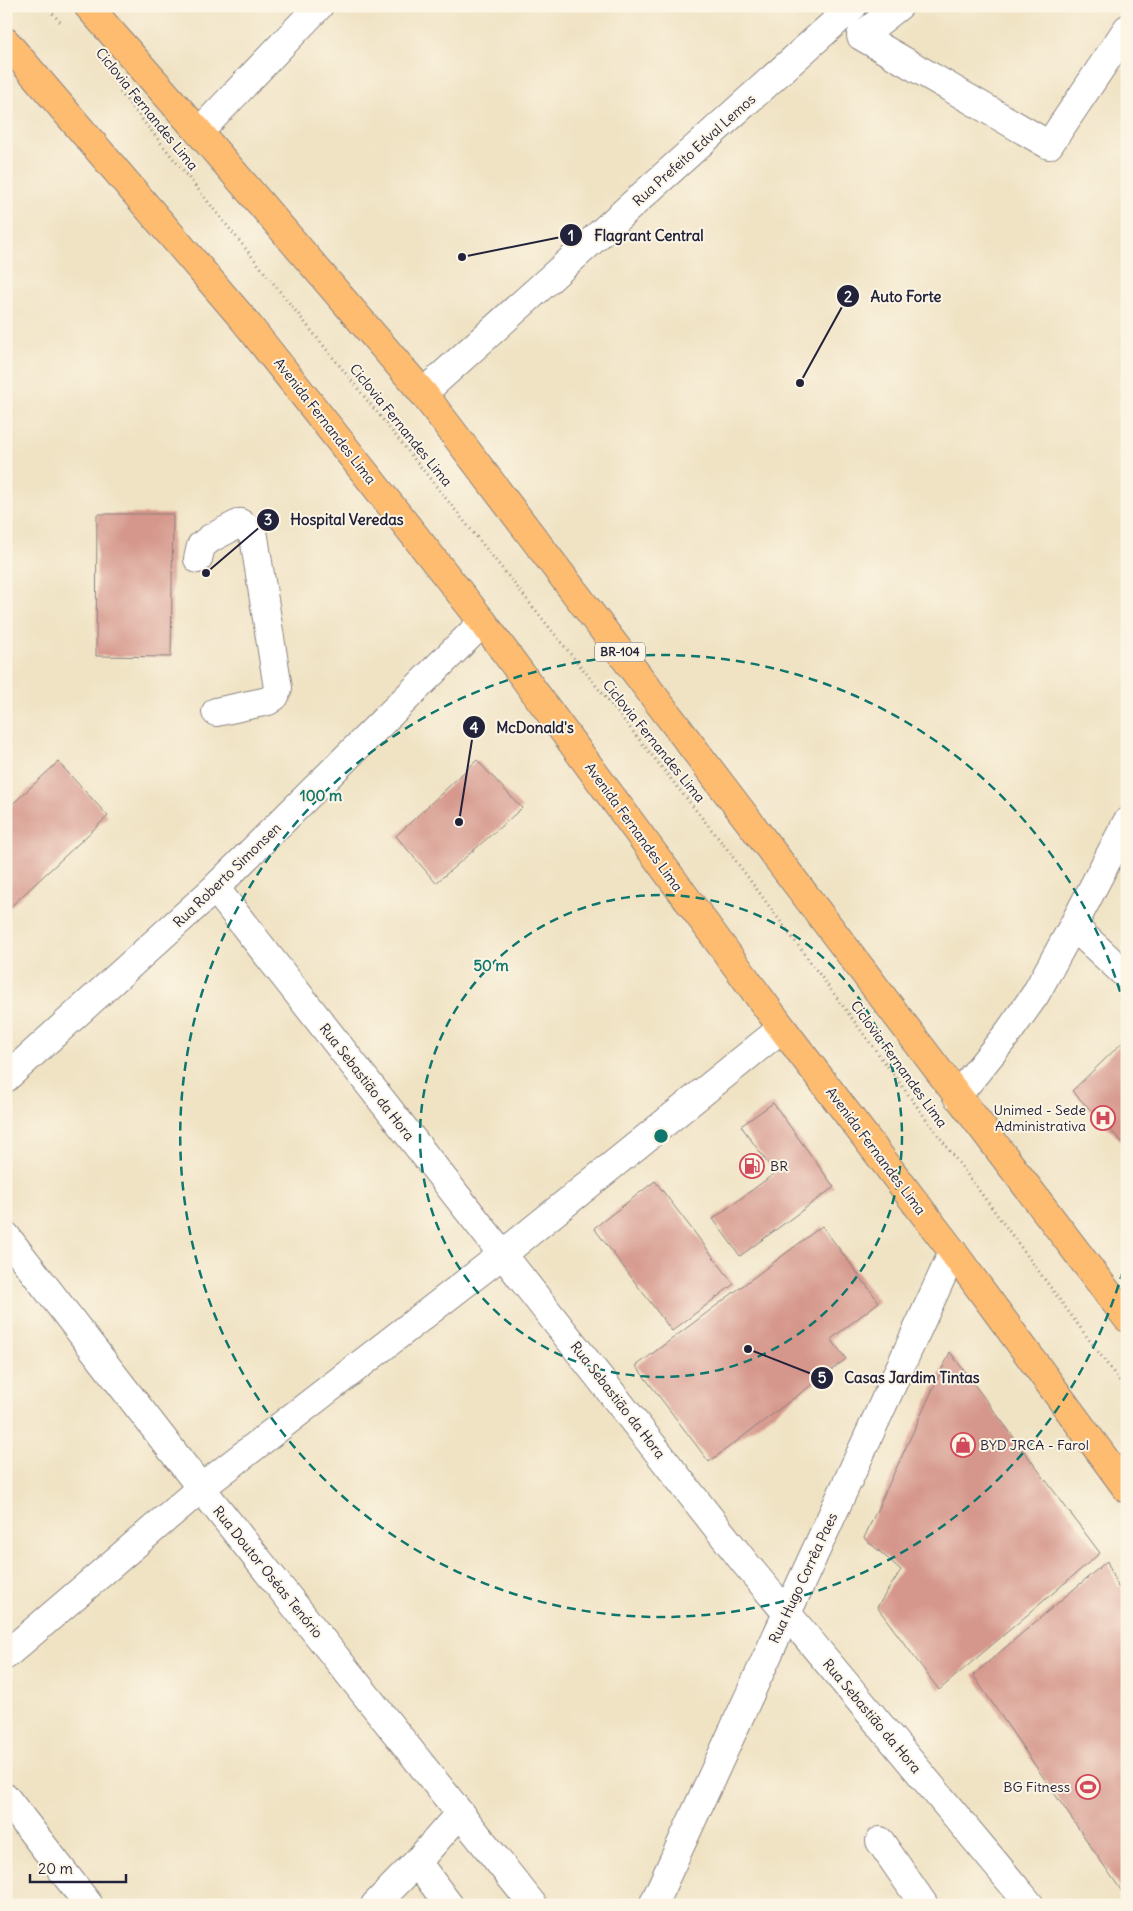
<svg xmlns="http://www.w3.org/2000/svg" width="1133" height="1911" viewBox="0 0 1133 1911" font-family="Delius,sans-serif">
<rect width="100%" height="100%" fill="#fcf5e5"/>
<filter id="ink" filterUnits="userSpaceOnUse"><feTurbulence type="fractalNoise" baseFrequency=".02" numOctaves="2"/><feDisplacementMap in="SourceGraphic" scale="10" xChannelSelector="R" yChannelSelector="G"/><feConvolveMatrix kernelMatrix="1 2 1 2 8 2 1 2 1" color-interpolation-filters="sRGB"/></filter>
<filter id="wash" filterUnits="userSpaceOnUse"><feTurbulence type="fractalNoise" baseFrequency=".0096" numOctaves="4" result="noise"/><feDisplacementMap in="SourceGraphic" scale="20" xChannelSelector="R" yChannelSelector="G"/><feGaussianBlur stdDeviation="1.12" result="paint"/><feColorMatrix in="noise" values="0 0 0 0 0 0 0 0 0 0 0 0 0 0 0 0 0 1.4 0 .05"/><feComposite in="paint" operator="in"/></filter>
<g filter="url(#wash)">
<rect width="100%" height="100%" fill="#f0e3c4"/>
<g id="blocks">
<path fill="#d5968b" d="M 97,514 L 173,514 L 171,657 L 96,656 Z
M 477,760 L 522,808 L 436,883 L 396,836 Z
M 58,762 L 108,816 L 6,911 L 6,810 Z
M 1127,1038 L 1127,1147 L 1072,1091 Z
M 773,1103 L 834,1187 L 740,1256 L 713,1219 L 775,1173 L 741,1126 Z
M 655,1181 L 734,1284 L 672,1331 L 594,1228 Z
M 822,1226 L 879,1302 L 831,1339 L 846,1359 L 709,1462 L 636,1366 Z
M 950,1352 L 1100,1553 L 939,1690 L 877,1607 L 901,1570 L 864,1538 Z
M 1107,1561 L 1118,1587 L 1127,1585 L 1127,1899 L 973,1675 Z"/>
</g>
</g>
<g filter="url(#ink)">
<use href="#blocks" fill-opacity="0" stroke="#898280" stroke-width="1"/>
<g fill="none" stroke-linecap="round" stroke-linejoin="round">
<defs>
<path id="minor" d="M 899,6 L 861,36 L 1049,145 L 1127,29
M 199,132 L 319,6
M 423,393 L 853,6
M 198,559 L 201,546 L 211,538 L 240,523 L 247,528 L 254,537 L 278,688 L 275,696 L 268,701 L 216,712
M 215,888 L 745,1563 L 1030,1905
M 1073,926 L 1127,976
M 6,1078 L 215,888 L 483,622
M 957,1096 L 1008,1033 L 1035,995 L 1073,926 L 1127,822
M 6,1236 L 201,1488 L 533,1905
M 6,1655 L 201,1488 L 503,1254 L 782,1028
M 6,1798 L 89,1905
M 880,1841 L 924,1905
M 417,1862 L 449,1905
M 375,1905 L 417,1862 L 460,1813
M 653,1905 L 953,1252"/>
<path id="highway" d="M 88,6 L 199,132 L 423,393 L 1127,1318
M 6,42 L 244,320 L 483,622 L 782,1028 L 953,1252 L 1127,1489"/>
</defs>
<use href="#minor" stroke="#898280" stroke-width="30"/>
<use href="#highway" stroke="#898280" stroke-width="30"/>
<path stroke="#898280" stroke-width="3" stroke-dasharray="1 4" stroke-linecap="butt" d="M 46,6 L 61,23
M 120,92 L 727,849 L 1127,1391"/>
<use href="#minor" stroke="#fff" stroke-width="28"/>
<use href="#highway" stroke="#febc70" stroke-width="28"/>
</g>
</g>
<g fill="none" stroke="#0f766e" stroke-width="2.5" stroke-dasharray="9 6">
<circle cx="661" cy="1136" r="241"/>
<path d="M1127 1256A481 481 0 1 1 1127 1016"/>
</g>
<defs>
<symbol id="hospital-ring" viewBox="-11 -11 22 22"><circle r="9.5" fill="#fcf5e5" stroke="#d1495b" stroke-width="1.5"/><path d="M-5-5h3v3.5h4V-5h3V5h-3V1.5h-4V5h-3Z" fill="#d1495b"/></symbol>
<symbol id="fuel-ring" viewBox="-11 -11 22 22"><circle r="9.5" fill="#fcf5e5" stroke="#d1495b" stroke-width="1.5"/><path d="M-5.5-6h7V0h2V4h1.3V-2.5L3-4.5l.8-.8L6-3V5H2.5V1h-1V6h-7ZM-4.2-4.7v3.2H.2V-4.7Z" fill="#d1495b"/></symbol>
<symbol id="shop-ring" viewBox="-11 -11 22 22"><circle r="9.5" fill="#fcf5e5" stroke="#d1495b" stroke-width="1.5"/><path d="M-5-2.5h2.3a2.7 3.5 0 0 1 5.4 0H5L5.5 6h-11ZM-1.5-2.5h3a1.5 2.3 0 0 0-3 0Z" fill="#d1495b"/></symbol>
<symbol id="stadium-ring" viewBox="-11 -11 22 22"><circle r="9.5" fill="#fcf5e5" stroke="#d1495b" stroke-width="1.5"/><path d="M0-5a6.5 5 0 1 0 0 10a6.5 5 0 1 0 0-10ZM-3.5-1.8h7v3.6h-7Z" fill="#d1495b"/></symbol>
</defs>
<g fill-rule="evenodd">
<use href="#hospital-ring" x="1089" y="1104" width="28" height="28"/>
<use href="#fuel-ring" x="738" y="1152" width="28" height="28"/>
<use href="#shop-ring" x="949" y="1431" width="28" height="28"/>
<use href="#stadium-ring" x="1074" y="1773" width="28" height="28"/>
</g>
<g text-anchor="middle" stroke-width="4" stroke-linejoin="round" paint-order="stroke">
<rect fill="#fcf5e5" stroke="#63616e" stroke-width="1" x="595" y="642.5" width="50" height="19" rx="4"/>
<g font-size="12" font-weight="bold" fill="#22223b">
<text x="620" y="656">BR-104</text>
</g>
<g font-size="14" fill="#22223b" stroke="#fcf5e5">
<text transform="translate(147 109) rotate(51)" y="5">Ciclovia Fernandes Lima</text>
<text transform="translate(694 150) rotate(-42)" y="5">Rua Prefeito Edval Lemos</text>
<text transform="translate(325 421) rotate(52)" y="5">Avenida Fernandes Lima</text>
<text transform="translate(401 425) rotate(51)" y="5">Ciclovia Fernandes Lima</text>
<text transform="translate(654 741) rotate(51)" y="5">Ciclovia Fernandes Lima</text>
<text transform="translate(634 827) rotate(54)" y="5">Avenida Fernandes Lima</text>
<text transform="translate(227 875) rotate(-44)" y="5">Rua Roberto Simonsen</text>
<text transform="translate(899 1064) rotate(54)" y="5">Ciclovia Fernandes Lima</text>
<text transform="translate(367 1082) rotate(52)" y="5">Rua Sebastião da Hora</text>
<text transform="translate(876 1151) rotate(53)" y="5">Avenida Fernandes Lima</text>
<text transform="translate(618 1400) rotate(52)" y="5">Rua Sebastião da Hora</text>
<text transform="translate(268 1572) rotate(51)" y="5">Rua Doutor Oséas Tenório</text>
<text transform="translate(803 1578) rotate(-65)" y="5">Rua Hugo Corrêa Paes</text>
<text transform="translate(872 1716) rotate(50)" y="5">Rua Sebastião da Hora</text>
</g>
<g font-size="14" fill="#22223b" stroke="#fcf5e5" text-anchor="end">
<text x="1086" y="1115">Unimed - Sede<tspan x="1086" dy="16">Administrativa</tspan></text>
<text x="770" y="1171" text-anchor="start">BR</text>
<text x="980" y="1450" text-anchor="start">BYD JRCA - Farol</text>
<text x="1070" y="1792">BG Fitness</text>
</g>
</g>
<circle cx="661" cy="1136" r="8" fill="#0f766e" stroke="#fcf5e5" stroke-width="2.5"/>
<g font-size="15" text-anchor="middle" font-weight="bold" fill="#0f766e" stroke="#fcf5e5" stroke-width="4" stroke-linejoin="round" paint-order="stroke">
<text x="321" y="801">100 m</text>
<text x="491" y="971">50 m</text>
</g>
<path fill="none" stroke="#22223b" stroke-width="2" d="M462 257L571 235M800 383L848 296M206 573L268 520M459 822L474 727M748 1349L822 1378"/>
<g fill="#22223b" stroke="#fcf5e5" stroke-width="2">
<circle cx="462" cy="257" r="5"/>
<circle cx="800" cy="383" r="5"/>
<circle cx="206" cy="573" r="5"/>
<circle cx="459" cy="822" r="5"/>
<circle cx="748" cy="1349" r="5"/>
<circle cx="571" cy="235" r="12"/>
<circle cx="848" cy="296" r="12"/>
<circle cx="268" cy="520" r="12"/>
<circle cx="474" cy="727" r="12"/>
<circle cx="822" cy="1378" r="12"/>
</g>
<g font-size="15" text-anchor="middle" font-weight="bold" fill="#fff">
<text x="571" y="241">1</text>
<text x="848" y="302">2</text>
<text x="268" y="525">3</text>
<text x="474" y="733">4</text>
<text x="822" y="1383">5</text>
</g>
<g font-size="15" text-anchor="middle" font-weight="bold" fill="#22223b" stroke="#fcf5e5" stroke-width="4" stroke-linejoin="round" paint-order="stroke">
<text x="649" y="241">Flagrant Central</text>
<text x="906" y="302">Auto Forte</text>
<text x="347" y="525">Hospital Veredas</text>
<text x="535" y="733">McDonald's</text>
<text x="912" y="1383">Casas Jardim Tintas</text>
</g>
<rect width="1133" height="1911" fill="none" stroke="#fcf5e5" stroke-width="25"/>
<path d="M30 1874v8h96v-8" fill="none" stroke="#22223b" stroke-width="2.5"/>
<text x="38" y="1874" font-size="15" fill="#22223b" stroke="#fcf5e5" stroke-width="4" paint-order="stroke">20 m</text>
</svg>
